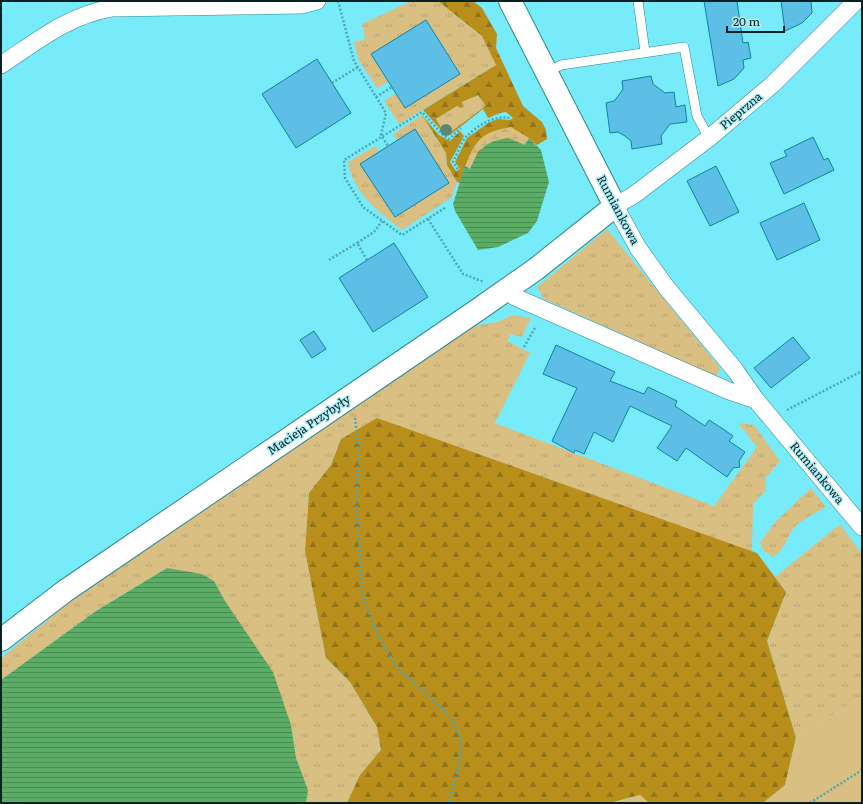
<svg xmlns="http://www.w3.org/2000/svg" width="863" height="804" viewBox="0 0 863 804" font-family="Literata,serif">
<defs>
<pattern id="grass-tufts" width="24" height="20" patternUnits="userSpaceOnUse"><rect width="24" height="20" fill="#dabf83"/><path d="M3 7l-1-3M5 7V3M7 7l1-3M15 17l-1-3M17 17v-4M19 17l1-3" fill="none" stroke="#baa471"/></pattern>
<pattern id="forest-firs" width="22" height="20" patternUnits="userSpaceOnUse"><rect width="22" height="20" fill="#b98f1b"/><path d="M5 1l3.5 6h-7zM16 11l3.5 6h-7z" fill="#947418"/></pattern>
<pattern id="wetland-marsh" width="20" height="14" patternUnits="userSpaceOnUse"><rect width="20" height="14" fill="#dabf83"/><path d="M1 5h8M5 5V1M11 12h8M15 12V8" fill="none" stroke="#baa471"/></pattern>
<pattern id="water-rules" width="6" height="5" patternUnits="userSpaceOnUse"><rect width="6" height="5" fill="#5bac65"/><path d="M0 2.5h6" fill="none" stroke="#498c53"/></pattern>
</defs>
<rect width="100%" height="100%" fill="#77ebfa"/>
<path fill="url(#grass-tufts)" d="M 411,1 L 438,1 L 482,36 L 496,65 L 399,124 L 384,101 L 396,93 L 406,108 L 460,73 L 426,20 L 372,54 L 389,81 L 377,88 L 358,59 L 354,42 L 365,39 L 362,24 Z
M 478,95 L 485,105 L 483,108 L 448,134 L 443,132 L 436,119 L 457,106 L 461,108 L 463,107 L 462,102 Z
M 422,115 L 446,153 L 447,165 L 457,182 L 451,198 L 402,230 C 379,212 353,193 348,162 L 375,146 L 379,152 L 361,164 L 395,217 L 449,183 L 415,129 L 397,140 L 393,134 Z
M 607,229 L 721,369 L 716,376 L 544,299 L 537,287 Z
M 512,315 L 531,318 L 522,337 L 511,334 L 507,341 L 530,353 L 495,423 L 714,506 L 757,447 L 738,423 L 754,425 L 780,461 L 765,479 L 766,490 L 753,504 L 752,552 L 377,419 L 341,439 L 331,465 L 309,493 L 305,551 L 326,658 L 350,682 L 377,727 L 381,750 L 360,775 L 347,803 L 306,803 L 308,790 L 296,758 L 291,725 L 214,581 L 167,568 L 96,611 L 1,680 L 1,658 L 103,575 L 472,326 L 497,322 Z
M 811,488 L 826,507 C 816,513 799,521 792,530 C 785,542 785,549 773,557 L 764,551 L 760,543 L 775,522 Z
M 840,524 L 862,554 L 862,696 L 796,738 L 767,641 L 786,592 L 775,577 Z"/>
<path fill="url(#forest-firs)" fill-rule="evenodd" d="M 438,1 L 473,1 L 482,8 L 497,34 L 496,48 L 523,106 L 542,122 L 546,130 L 547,139 L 537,145 L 529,138 L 465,166 L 460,183 L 457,182 L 447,165 L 446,153 L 422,115 L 439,135 L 450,141 L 460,131 L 464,136 L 450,162 L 456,171 L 460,169 L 455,162 L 467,138 L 488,123 L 498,119 L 510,120 L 513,118 L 506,112 L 500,113 L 488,118 L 483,109 L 450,135 L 443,132 L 423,110 L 496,65 L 482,36 ZM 478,95 L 485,105 L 483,108 L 448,134 L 443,132 L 436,119 L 457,106 L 461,108 L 463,107 L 462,102 Z
M 377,418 L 757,553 L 786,592 L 767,641 L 796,738 L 785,786 L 763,803 L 649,803 L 640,795 L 610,803 L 347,803 L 360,775 L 381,750 L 377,727 L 350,682 L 326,658 L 305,551 L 309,493 L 331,465 L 341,439 Z"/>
<path fill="url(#wetland-marsh)" d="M 511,127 L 529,138 L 525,145 L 508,138 L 479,150 L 470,169 L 465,166 C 476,140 481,132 511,127 Z"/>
<path fill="#dabf83" d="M 862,696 L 862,803 L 763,803 L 785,785 L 796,738 Z
M 640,795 L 649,803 L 610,803 Z"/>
<path fill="url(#water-rules)" d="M 508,138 L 525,145 L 529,138 L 541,150 L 549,182 L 537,221 L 528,233 L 498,247 L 478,250 L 455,211 L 453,204 L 465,166 L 470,169 C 480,148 484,142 508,138 Z
M 167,568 L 202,574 L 214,581 L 225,601 L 273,672 L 291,725 L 296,758 L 308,790 L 306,803 L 1,803 L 1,680 L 96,611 Z"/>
<path fill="#5dbfe6" stroke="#0c83a7" d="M 704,1 L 737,1 L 743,43 L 748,42 L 751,58 L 743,60 L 744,68 L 734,79 L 718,86 Z
M 781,1 L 811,1 L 812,13 L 802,23 L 785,31 Z
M 426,20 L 460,74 L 405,108 L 371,54 Z
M 317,59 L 351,113 L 296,148 L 262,94 Z
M 651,76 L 653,84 L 665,93 L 674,92 L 676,107 L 685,105 L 687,122 L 670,124 L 661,136 L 662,144 L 632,149 L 631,141 L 625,136 L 618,132 L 610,133 L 606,103 L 614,101 L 619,95 L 623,89 L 622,81 Z
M 415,129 L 449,183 L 395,217 L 360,164 Z
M 813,137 L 824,160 L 828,158 L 834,170 L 784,194 L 770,163 L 787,156 L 784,151 Z
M 716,166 L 739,212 L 710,226 L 687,181 Z
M 804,203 L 820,240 L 777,260 L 760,223 Z
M 394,243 L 428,297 L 373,332 L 339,278 Z
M 314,331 L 326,349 L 312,358 L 300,340 Z
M 793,337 L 810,358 L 771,388 L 754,368 Z
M 556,345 L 615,372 L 610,381 L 644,394 L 648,387 L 677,401 L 675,406 L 705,426 L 709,420 L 723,429 L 733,436 L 729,441 L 745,452 L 739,461 L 740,467 L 733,468 L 727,477 L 686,448 L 677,461 L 657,448 L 672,426 L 630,406 L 613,442 L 594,432 L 584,454 L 575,450 L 574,453 L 552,441 L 577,388 L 543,374 Z"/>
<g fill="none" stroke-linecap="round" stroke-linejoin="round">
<defs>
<path id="lane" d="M 638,1 L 645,52
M 547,72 L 561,65 L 684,47 L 697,116 L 709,138"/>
<path id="street" d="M 856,1 L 773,84 L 709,138 L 634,195 L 615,206 L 638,248 L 666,287 L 735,370 L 756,400 L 862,527
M 1,65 C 39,40 67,16 112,8 L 301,5 L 317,1
M 508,288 L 515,297 L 729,391 L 756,400"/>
<path id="secondary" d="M 1,640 L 65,591 L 479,309 L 536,269 L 615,206 L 510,1"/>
</defs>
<use href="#lane" stroke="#2d8994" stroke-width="10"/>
<use href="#street" stroke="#2d8994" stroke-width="18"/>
<use href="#secondary" stroke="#2d8994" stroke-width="24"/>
<path stroke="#50a6b0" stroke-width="2.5" stroke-dasharray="2 2" stroke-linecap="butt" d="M 338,1 L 354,61 L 386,113 L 381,135 L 388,146
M 332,83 L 358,67
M 376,97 L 392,87
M 458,169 L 453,162 C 457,154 461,143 466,137 C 478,125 494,115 510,118
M 445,208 L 402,235 L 363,207 L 345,178 L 344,160 L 422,112 L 442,134 L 449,139 L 461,128
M 428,219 L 463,274 L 484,282
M 329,260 L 357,243
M 367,260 L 357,243 L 374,232 L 382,221
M 524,347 L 536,326
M 787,410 L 862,371
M 355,418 L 359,454 L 356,503 L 363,595 C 368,615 387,657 401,671 C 416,686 451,712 458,731 C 465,753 454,781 449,803
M 810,803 L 862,770"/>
<use href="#lane" stroke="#fff" stroke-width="9"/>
<use href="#street" stroke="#fff" stroke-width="17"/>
<use href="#secondary" stroke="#fff" stroke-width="22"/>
</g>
<circle fill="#5c8774" cx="446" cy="130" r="6"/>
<g text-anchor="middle" stroke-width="3" stroke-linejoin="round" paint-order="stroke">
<g font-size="12" fill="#062023" stroke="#b1f0f9">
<text transform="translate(741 111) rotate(-40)" y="4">Pieprzna</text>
<text transform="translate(618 210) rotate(62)" y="4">Rumiankowa</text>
<text transform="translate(309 425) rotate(-34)" y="4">Macieja Przybyły</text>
<text transform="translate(817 473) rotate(50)" y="4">Rumiankowa</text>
</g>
</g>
<rect width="863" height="804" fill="none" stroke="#062023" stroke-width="4"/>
<path d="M727 26v6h57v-6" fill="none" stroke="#062023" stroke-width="2"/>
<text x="733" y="26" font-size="12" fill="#062023" stroke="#b1f0f9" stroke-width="3" paint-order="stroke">20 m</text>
</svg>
